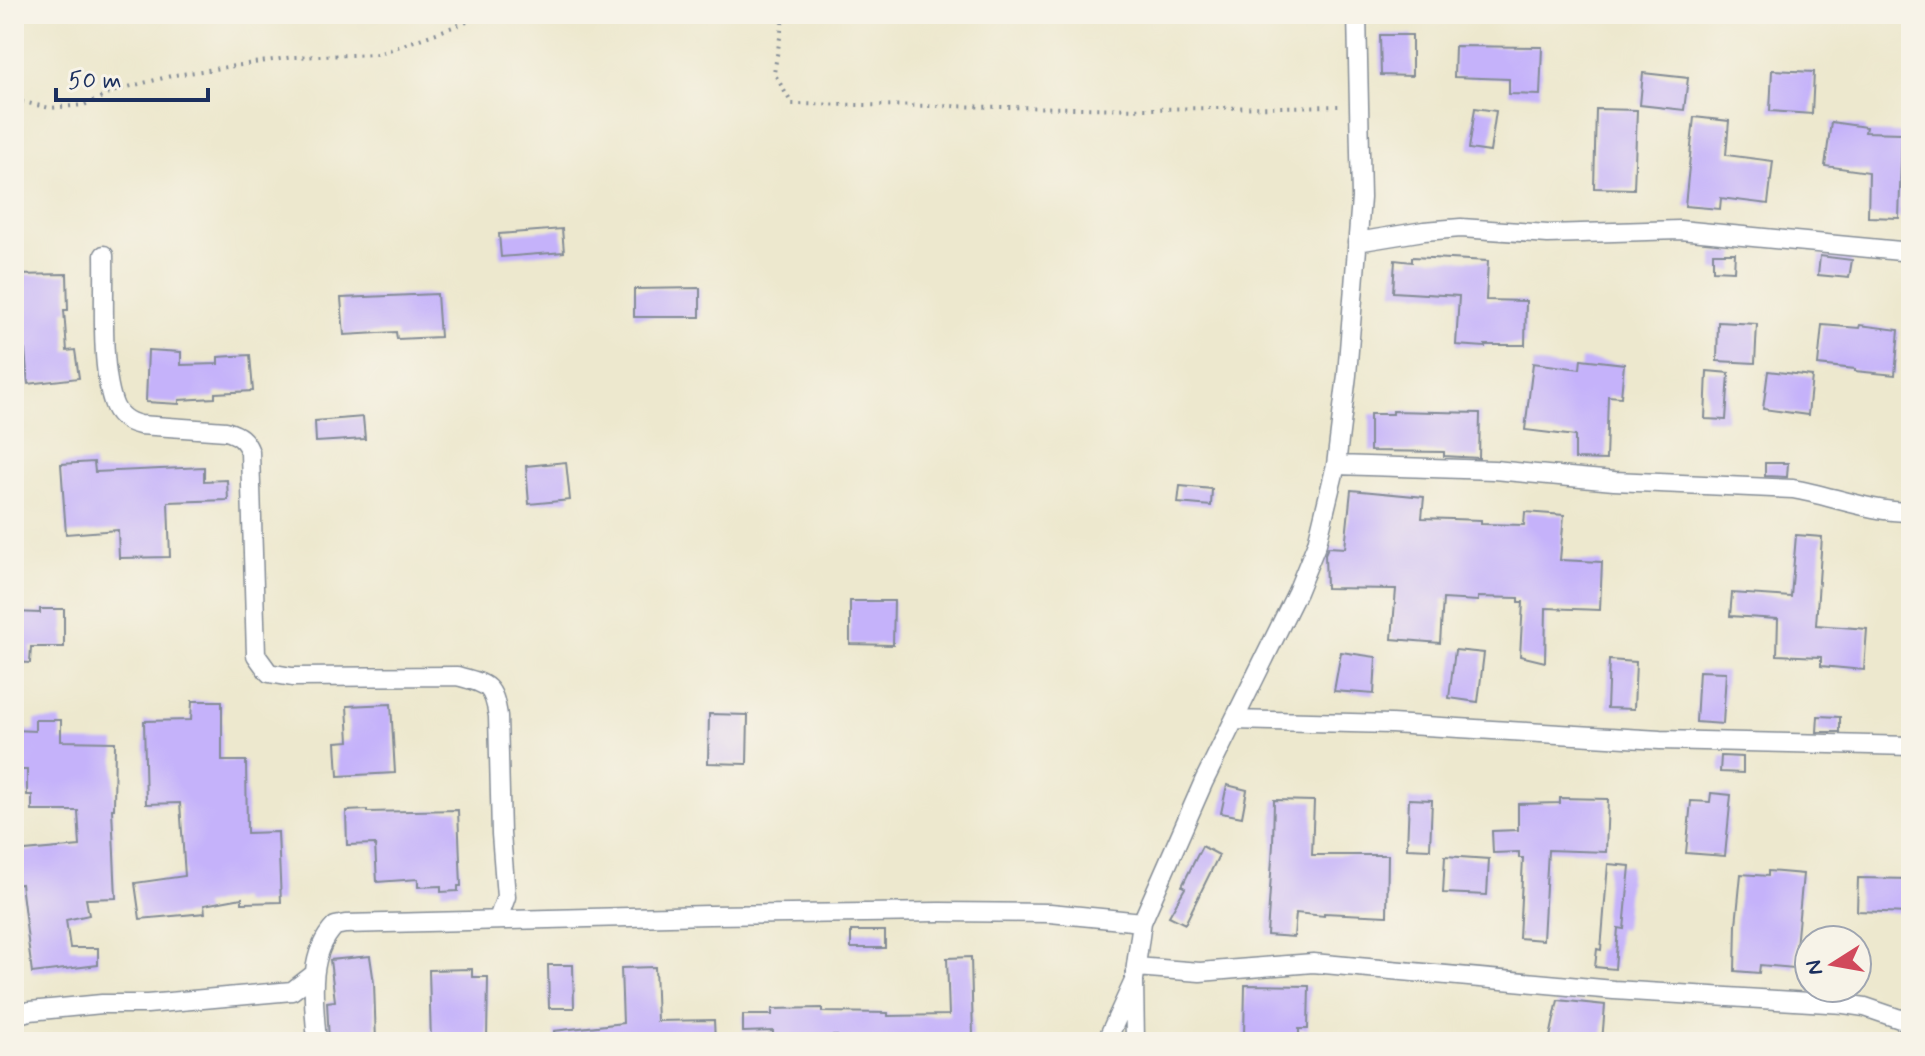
<svg xmlns="http://www.w3.org/2000/svg" width="1925" height="1056" viewBox="0 0 1925 1056" font-family="Mynerve,sans-serif">
<rect width="100%" height="100%" fill="#f7f3e8"/>
<filter id="ink" filterUnits="userSpaceOnUse"><feTurbulence type="fractalNoise" baseFrequency=".0125" numOctaves="2"/><feDisplacementMap in="SourceGraphic" scale="16" xChannelSelector="R" yChannelSelector="G"/><feConvolveMatrix kernelMatrix="1 2 1 2 8 2 1 2 1" color-interpolation-filters="sRGB"/></filter>
<filter id="wash" filterUnits="userSpaceOnUse"><feTurbulence type="fractalNoise" baseFrequency=".006" numOctaves="4" result="noise"/><feDisplacementMap in="SourceGraphic" scale="32" xChannelSelector="R" yChannelSelector="G"/><feGaussianBlur stdDeviation="1.8" result="paint"/><feColorMatrix in="noise" values="0 0 0 0 0 0 0 0 0 0 0 0 0 0 0 0 0 1.4 0 .05"/><feComposite in="paint" operator="in"/></filter>
<g filter="url(#wash)">
<rect width="100%" height="100%" fill="#ede8ce"/>
<g id="blocks">
<path fill="#c5b2fa" d="M 1380,35 L 1412,35 L 1412,76 L 1381,75 Z
M 1455,46 L 1542,47 L 1540,95 L 1509,94 L 1509,79 L 1454,77 Z
M 1772,70 L 1814,72 L 1812,114 L 1770,111 Z
M 1643,73 L 1688,78 L 1684,110 L 1640,105 Z
M 1475,108 L 1496,111 L 1490,152 L 1469,149 Z
M 1596,109 L 1637,110 L 1634,189 L 1594,188 Z
M 1694,117 L 1729,121 L 1726,155 L 1773,161 L 1768,204 L 1721,198 L 1720,209 L 1685,206 Z
M 1831,122 L 1866,127 L 1865,132 L 1902,133 L 1899,218 L 1868,217 L 1869,172 L 1825,166 Z
M 562,229 L 564,252 L 501,257 L 499,234 Z
M 1713,253 L 1735,253 L 1734,271 L 1713,270 Z
M 1820,256 L 1852,260 L 1849,278 L 1818,275 Z
M 1412,257 L 1488,261 L 1486,300 L 1526,301 L 1525,345 L 1485,345 L 1485,347 L 1456,345 L 1459,296 L 1393,292 L 1395,260 L 1412,262 Z
M 67,274 L 68,310 L 64,310 L 67,351 L 75,350 L 79,378 L 28,384 L 25,350 L 14,350 L 14,275 Z
M 700,288 L 700,317 L 634,317 L 634,289 Z
M 437,294 L 440,337 L 397,339 L 396,332 L 344,335 L 341,298 Z
M 1718,322 L 1757,324 L 1755,363 L 1717,361 Z
M 1822,325 L 1859,328 L 1860,325 L 1899,330 L 1895,375 L 1855,371 L 1855,369 L 1818,365 Z
M 148,350 L 181,352 L 181,365 L 218,364 L 218,357 L 250,355 L 253,391 L 215,393 L 215,398 L 179,400 L 179,404 L 146,402 Z
M 1581,359 L 1624,364 L 1621,397 L 1608,396 L 1606,460 L 1575,459 L 1575,436 L 1525,430 L 1533,363 L 1580,369 Z
M 1707,371 L 1729,373 L 1726,420 L 1705,419 Z
M 1768,371 L 1812,376 L 1808,415 L 1763,409 Z
M 1393,411 L 1480,413 L 1479,458 L 1444,456 L 1444,452 L 1370,451 L 1370,414 L 1393,414 Z
M 363,417 L 365,439 L 316,442 L 315,421 Z
M 94,462 L 95,472 L 204,467 L 204,481 L 227,480 L 228,500 L 168,502 L 170,557 L 119,558 L 118,530 L 66,534 L 61,464 Z
M 566,462 L 570,500 L 529,504 L 526,466 Z
M 1765,463 L 1788,463 L 1787,477 L 1765,476 Z
M 1180,486 L 1212,489 L 1211,506 L 1178,503 Z
M 1351,490 L 1424,497 L 1422,518 L 1481,520 L 1481,524 L 1524,525 L 1525,512 L 1564,515 L 1560,560 L 1602,562 L 1600,610 L 1546,608 L 1545,662 L 1520,656 L 1523,602 L 1519,602 L 1519,598 L 1478,597 L 1478,601 L 1443,599 L 1440,643 L 1392,639 L 1396,589 L 1326,588 L 1325,554 L 1328,547 L 1345,548 Z
M 1796,535 L 1822,537 L 1816,625 L 1867,629 L 1864,670 L 1821,666 L 1821,657 L 1777,655 L 1778,619 L 1730,616 L 1732,593 L 1791,597 Z
M 850,601 L 894,601 L 893,645 L 850,644 Z
M 40,609 L 64,609 L 64,647 L 31,647 L 30,663 L 14,662 L 14,612 L 40,613 Z
M 1455,650 L 1484,653 L 1478,702 L 1449,698 Z
M 1341,652 L 1376,657 L 1374,694 L 1334,691 Z
M 1609,660 L 1636,662 L 1634,709 L 1607,708 Z
M 1699,671 L 1726,672 L 1723,724 L 1696,722 Z
M 192,701 L 222,701 L 222,761 L 246,761 L 247,833 L 278,832 L 281,902 L 242,903 L 242,898 L 204,905 L 205,913 L 140,919 L 135,883 L 185,876 L 180,803 L 146,804 L 144,721 L 191,720 Z
M 391,704 L 395,773 L 338,776 L 336,742 L 349,741 L 347,706 Z
M 709,714 L 748,715 L 747,764 L 708,763 Z
M 1818,716 L 1840,717 L 1840,732 L 1817,732 Z
M 35,720 L 61,720 L 61,741 L 115,742 L 114,809 L 112,809 L 116,898 L 86,899 L 89,915 L 66,920 L 70,948 L 98,948 L 98,965 L 32,973 L 21,884 L 14,885 L 14,852 L 80,846 L 78,811 L 32,811 L 32,795 L 27,795 L 27,770 L 14,770 L 14,730 L 35,731 Z
M 1721,756 L 1743,757 L 1743,773 L 1720,772 Z
M 1227,785 L 1247,790 L 1242,817 L 1221,813 Z
M 1711,793 L 1731,795 L 1725,856 L 1686,853 L 1691,801 L 1710,802 Z
M 1560,798 L 1608,799 L 1606,852 L 1548,850 L 1543,940 L 1519,938 L 1523,858 L 1519,858 L 1519,852 L 1493,853 L 1492,831 L 1518,830 L 1518,804 L 1560,803 Z
M 1409,799 L 1432,800 L 1430,849 L 1407,848 Z
M 1274,800 L 1314,801 L 1312,855 L 1388,855 L 1387,916 L 1324,913 L 1324,916 L 1296,913 L 1294,937 L 1267,935 L 1273,844 Z
M 367,810 L 367,812 L 458,810 L 461,886 L 458,886 L 458,891 L 441,892 L 441,886 L 418,887 L 418,879 L 377,882 L 375,844 L 347,845 L 346,811 Z
M 1202,846 L 1219,855 L 1185,924 L 1169,916 L 1185,888 L 1182,886 Z
M 1445,856 L 1489,859 L 1487,895 L 1443,893 Z
M 1608,864 L 1630,866 L 1624,929 L 1618,928 L 1615,969 L 1595,967 L 1597,949 L 1601,950 Z
M 1768,871 L 1803,874 L 1794,968 L 1760,965 L 1759,973 L 1735,971 L 1736,925 L 1741,874 L 1768,876 Z
M 1858,878 L 1910,879 L 1909,913 L 1857,911 Z
M 851,931 L 885,931 L 885,948 L 851,948 Z
M 370,956 L 374,983 L 376,1042 L 329,1042 L 327,1002 L 335,1001 L 330,960 Z
M 971,957 L 973,1037 L 943,1038 L 943,1041 L 837,1042 L 837,1036 L 773,1036 L 773,1031 L 743,1032 L 743,1015 L 772,1015 L 772,1009 L 822,1008 L 822,1012 L 888,1013 L 888,1016 L 949,1015 L 947,958 Z
M 548,965 L 573,965 L 574,1008 L 549,1008 Z
M 655,967 L 657,1021 L 714,1020 L 715,1042 L 555,1042 L 554,1031 L 623,1023 L 621,968 Z
M 472,969 L 472,977 L 488,977 L 487,1040 L 431,1042 L 429,970 Z
M 1245,985 L 1309,986 L 1308,1029 L 1299,1029 L 1299,1038 L 1244,1036 Z
M 1558,1000 L 1605,1005 L 1602,1042 L 1549,1042 Z"/>
</g>
</g>
<g filter="url(#ink)">
<use href="#blocks" fill-opacity="0" stroke="#848c96" stroke-width="2"/>
<g fill="none" stroke-linecap="round" stroke-linejoin="round">
<defs>
<path id="minor" d="M 1357,242 L 1424,231 L 1461,228 L 1548,234 L 1680,230 L 1911,252
M 104,255 C 105,297 100,363 113,402 C 117,415 127,422 140,425 L 226,431 C 239,435 245,439 250,452 L 256,655 L 269,673 L 292,677 L 457,676 C 487,684 493,684 498,716 L 501,834 L 506,897 L 498,919
M 1336,465 L 1494,470 L 1614,481 L 1793,489 C 1832,496 1871,512 1911,512
M 1234,720 L 1391,724 L 1660,740 L 1911,746
M 1136,967 L 1200,972 L 1313,963 L 1614,990 L 1844,1004 L 1865,1007 L 1900,1019 L 1911,1018
M 14,1015 L 30,1011 L 102,1004 L 147,1004 L 292,991 L 314,974
M 317,1042 C 314,1003 306,956 335,926 L 345,924 L 709,915 L 939,912 L 1050,913 L 1142,922
M 1106,1042 L 1133,983
M 1135,1042 L 1134,980 L 1142,922 L 1204,781 L 1297,592 L 1317,543 L 1336,465 L 1347,375 L 1361,198 L 1357,14"/>
</defs>
<use href="#minor" stroke="#848c96" stroke-width="21"/>
<path stroke="#848c96" stroke-width="4" stroke-dasharray="2 6" stroke-linecap="butt" d="M 784,14 L 774,73 L 792,104 L 1148,109 L 1340,106
M 14,100 L 50,108 L 84,105 L 120,89 L 175,75 L 293,57 L 378,54 L 467,22 L 475,14"/>
<use href="#minor" stroke="#fff" stroke-width="18"/>
</g>
</g>
<rect width="1925" height="1056" fill="none" stroke="#f7f3e8" stroke-width="48"/>
<g transform="translate(1833 964) rotate(259)"><circle r="38" fill="#f7f3e8" stroke="#9fa5b1" stroke-width="2"/>
<path d="M0-6L14 30L0 20L-14 30Z" fill="#d1495b"/>
<text y="-12" font-size="22" font-weight="bold" text-anchor="middle" fill="#1b2f5e">N</text>
</g>
<path d="M56 88v12h152v-12" fill="none" stroke="#1b2f5e" stroke-width="4"/>
<text x="68" y="88" font-size="24" fill="#1b2f5e" stroke="#f7f3e8" stroke-width="6" paint-order="stroke">50 m</text>
</svg>
